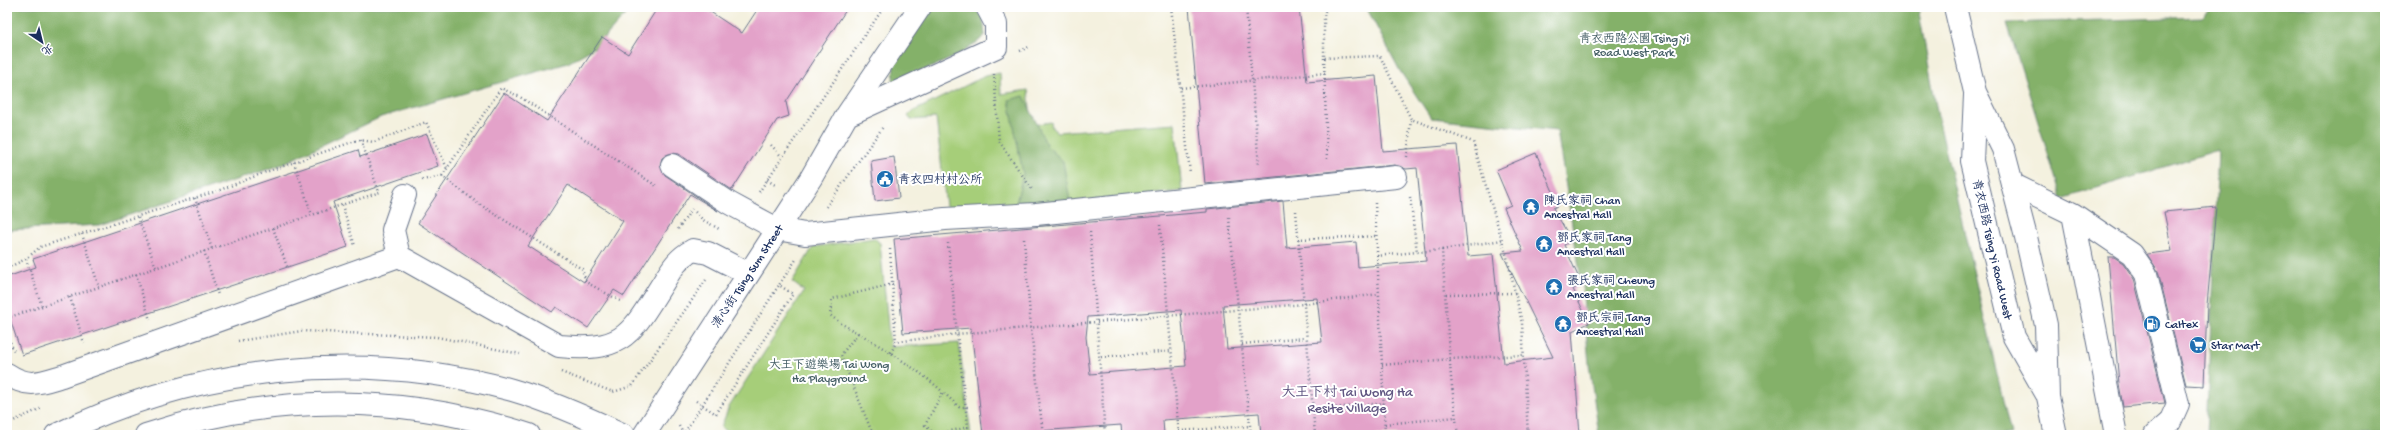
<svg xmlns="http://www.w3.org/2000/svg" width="2392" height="442" viewBox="0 0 2392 442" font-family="'Gochi Hand','LXGW WenKai TC',sans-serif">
<rect width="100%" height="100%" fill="#fff"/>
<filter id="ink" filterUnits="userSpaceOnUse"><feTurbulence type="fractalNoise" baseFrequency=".025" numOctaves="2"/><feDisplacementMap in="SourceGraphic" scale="8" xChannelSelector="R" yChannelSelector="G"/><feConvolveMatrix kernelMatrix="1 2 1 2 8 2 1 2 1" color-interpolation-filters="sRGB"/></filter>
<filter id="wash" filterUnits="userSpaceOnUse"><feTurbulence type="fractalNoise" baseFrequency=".012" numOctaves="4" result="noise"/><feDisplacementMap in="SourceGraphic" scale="16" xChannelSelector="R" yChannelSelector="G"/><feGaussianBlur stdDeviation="0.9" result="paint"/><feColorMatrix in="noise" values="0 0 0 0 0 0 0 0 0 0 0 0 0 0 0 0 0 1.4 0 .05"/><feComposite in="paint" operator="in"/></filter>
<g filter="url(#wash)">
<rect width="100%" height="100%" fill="#f4f1df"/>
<path fill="#a6ce79" stroke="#607e6c" d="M 1000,73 L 1001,94 L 1028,90 L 1032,125 L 1051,122 L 1052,128 L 1057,132 L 1175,123 L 1182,191 L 954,214 L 946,206 L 936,118 L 911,120 L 908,116 L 912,112 L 985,76 Z
M 874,238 L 880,243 L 890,347 L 959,343 L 971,435 L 732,435 L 721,427 L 729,407 L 804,291 L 792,282 L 813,247 Z"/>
<path fill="#84b169" stroke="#507064" d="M 7,7 L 632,7 L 597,46 L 568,63 L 381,117 L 278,166 L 99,225 L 7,230 Z
M 932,7 L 973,7 L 983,17 L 985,35 C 965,57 921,71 893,82 L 894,64 Z
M 1366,7 L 1918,7 L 1938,117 L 2011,435 L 1599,435 L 1589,364 L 1582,286 L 1557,131 L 1431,118 L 1400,71 Z
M 2213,7 L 2385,7 L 2385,435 L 2206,435 L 2218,150 L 2062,199 L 2007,23 L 2202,17 Z
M 1024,96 L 1047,146 L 1063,161 L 1073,218 L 1011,224 L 1023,174 L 1009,100 Z"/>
<g id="blocks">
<path fill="#e3a2c9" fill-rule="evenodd" d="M 658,7 L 703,7 L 742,33 L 759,7 L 848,7 L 786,102 L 789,116 L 777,120 L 732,190 L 679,154 L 672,153 L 662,158 L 660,165 L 665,175 L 718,211 L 690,194 L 624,296 L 614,290 L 588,328 L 556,307 L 552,312 L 418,223 L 504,93 L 547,121 L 602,37 L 628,54 ZM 568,185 L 623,221 L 584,282 L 528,246 Z
M 1189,7 L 1299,7 L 1307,82 L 1376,76 L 1383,151 L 1457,145 L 1468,256 L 1493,254 L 1504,363 L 1553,357 L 1502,253 L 1523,251 L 1504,208 L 1511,205 L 1496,170 L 1536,153 L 1559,205 L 1553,208 L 1572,241 L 1564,245 L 1582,285 L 1573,289 L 1589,323 L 1572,331 L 1580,435 L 1261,435 L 1259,413 L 1163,420 L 1164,435 L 1122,435 L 1121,425 L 983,435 L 971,328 L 903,333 L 894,239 L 1207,212 L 1207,209 L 1283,201 L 1287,248 L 1356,242 L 1358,267 L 1426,261 L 1417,168 L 1406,169 L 1395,165 L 1205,184 ZM 1317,298 L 1322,342 L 1227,349 L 1223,305 ZM 1181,310 L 1186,366 L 1090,374 L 1086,337 L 1088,317 Z
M 427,134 L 438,166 L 333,202 L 348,247 L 22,355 L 7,310 L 7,277 L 36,267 L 33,259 L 358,150 L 360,157 Z
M 894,157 L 899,198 L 875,201 L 871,161 Z
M 2216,207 L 2207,305 L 2204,386 L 2186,385 L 2158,271 L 2147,254 L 2172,251 L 2164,212 Z
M 2108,257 L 2114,257 L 2123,263 L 2134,279 L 2165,403 L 2123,407 L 2119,384 Z"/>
</g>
</g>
<g filter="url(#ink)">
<use href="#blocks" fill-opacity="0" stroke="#67738b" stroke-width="1"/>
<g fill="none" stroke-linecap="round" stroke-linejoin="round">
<defs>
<path id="minor" d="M 847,115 L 996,47 L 996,24 L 987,7
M 672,165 L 729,203 L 777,229 L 805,234 L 945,219 L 1036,214 L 1396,177
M 2012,184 L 2073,214 L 2116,435
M 2073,214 L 2132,254 L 2146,274 L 2178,404 L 2170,422 L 2155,435
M 399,256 L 393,230 L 405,195
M 7,374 C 28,388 39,383 62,376 L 399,256 L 559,346 C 625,352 630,335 663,283 C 672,268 678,258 693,250 L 708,253 L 747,273
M 644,435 L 811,178 L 847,115 L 920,7"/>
<path id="major" d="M 1955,7 L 1975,92 L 2003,149 L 2026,237 L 2046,325 L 2048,397 L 2056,435
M 1975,95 L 1972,161 L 2014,337 L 2046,393
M 56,435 C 196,366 360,348 512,390 C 550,401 588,418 624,435
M 146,435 C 272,393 402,393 529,435"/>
</defs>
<use href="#minor" stroke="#67738b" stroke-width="24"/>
<use href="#major" stroke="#67738b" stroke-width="24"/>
<path stroke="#67738b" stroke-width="2.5" stroke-dasharray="1 3" stroke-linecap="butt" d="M 1171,7 L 1190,173
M 1246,7 L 1259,166
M 1326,7 L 1324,16 L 1324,58 L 1380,56 L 1411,119 L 1473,142 L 1507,257 L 1522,323 L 1528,435
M 1020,51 L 1029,47
M 1324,58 L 1327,160
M 994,74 L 999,141 L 1033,191
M 1181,88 L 1325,73
M 361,140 L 379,192
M 771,145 L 782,157
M 1407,157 L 1411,119
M 294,162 L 312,215
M 442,176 L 501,88 L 520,97 L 658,187
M 422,180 L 442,176 L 479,204 L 582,269 L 586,282 L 622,302
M 767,180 L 777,186
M 759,192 L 884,7
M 1410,197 L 1417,252 L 1442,250 L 1451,378 L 1458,435
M 195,198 L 212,249
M 1375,203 L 1385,435
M 342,205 L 355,246
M 826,207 L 883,127
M 1296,211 L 1315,435
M 695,212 L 703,220 L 721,230
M 138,217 L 156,268
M 1229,218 L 1251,435
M 1160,225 L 1179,435
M 273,228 L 288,269
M 678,229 L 692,209
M 1090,232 L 1105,435
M 82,234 L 99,287
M 1024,239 L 1031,329 L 1043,435
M 1298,239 L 1377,236
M 948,243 L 957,334 L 1304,304 L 1379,294
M 890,249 L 896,342 L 957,334 L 969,435
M 1442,250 L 1502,240
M 204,251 L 218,295
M 1377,256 L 1417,252
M 26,259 L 42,306
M 7,268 L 26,259 L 40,247 L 220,190 L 266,172 L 358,140 L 374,142 L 426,122 L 447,168
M 136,274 L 150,320
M 893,284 L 832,299 L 830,315 C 842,325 854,331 867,338 C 894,355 920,371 943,392
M 1446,294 L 1515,293
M 70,297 L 84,343
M 7,318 L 380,192
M 858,333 L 841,355 L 873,435
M 7,335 L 14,351
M 238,341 L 302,331 L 437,337 L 520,354
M 1242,344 L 1305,338
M 891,353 L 896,342
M 1101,357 L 1171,351
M 1382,365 L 1450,359 L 1524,355
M 561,372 L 613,392 L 632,386 L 706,280
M 696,401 L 716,414 L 793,294 L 779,285 L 797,258
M 1312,410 L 1384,403
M 7,424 L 42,408
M 1385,424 L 1456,417
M 679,426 L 684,435
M 1179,431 L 1250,426
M 934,434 L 925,425 L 943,392 L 959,407 L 968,407
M 932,435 L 969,427"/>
<use href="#minor" stroke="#fff" stroke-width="22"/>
<use href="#major" stroke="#fff" stroke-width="22"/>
<path stroke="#67738b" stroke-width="2.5" stroke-dasharray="1 3" stroke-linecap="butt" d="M 683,435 L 779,285"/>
</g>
</g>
<defs>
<symbol id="civic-disc" viewBox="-11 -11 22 22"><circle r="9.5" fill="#1f6fb2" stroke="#fff"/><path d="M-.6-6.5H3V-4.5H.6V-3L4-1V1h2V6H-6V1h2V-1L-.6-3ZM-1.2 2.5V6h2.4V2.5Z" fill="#fff"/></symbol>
<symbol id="temple-disc" viewBox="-11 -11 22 22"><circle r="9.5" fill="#1f6fb2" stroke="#fff"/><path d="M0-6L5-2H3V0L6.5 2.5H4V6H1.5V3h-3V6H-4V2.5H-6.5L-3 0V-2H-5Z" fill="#fff"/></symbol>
<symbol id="fuel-disc" viewBox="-11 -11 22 22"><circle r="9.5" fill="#1f6fb2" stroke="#fff"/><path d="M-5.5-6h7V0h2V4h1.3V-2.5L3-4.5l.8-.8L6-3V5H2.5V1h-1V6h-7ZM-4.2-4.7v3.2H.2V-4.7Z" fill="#fff"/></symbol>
<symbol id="supermarket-disc" viewBox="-11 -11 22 22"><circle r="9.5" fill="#1f6fb2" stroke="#fff"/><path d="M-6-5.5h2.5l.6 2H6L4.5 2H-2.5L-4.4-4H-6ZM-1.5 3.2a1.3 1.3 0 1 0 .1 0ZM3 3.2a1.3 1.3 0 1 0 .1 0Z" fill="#fff"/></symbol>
</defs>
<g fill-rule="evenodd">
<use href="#civic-disc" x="875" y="169" width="20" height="20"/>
<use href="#temple-disc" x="1521" y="197" width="20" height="20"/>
<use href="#temple-disc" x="1534" y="234" width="20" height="20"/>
<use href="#temple-disc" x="1544" y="277" width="20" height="20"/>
<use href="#temple-disc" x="1553" y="314" width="20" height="20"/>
<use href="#fuel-disc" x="2142" y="314" width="20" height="20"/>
<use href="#supermarket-disc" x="2188" y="335" width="20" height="20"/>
</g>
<g text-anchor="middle" stroke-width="4" stroke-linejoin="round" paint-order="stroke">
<g font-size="12" fill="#455f66" stroke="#fff">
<text x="1634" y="42">青衣西路公園 Tsing Yi<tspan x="1634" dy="14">Road West Park</tspan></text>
<text x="829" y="368">大王下遊樂場 Tai Wong<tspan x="829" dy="14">Ha Playground</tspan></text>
</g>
<g font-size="12" fill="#1b2f5e" stroke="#fff" text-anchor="start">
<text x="898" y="183">青衣四村村公所</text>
<text x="1544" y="204">陳氏家祠 Chan<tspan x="1544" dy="14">Ancestral Hall</tspan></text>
<text x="1557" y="241">鄧氏家祠 Tang<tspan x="1557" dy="14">Ancestral Hall</tspan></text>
<text x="1567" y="284">張氏家祠 Cheung<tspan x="1567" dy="14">Ancestral Hall</tspan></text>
<text x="1576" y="321">鄧氏宗祠 Tang<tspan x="1576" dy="14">Ancestral Hall</tspan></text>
<text x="2165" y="328">Caltex</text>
<text x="2211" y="349">Star Mart</text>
</g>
<g font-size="12" fill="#1b2f5e" stroke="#fff">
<text transform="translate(1993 249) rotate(77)" y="4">青衣西路 Tsing Yi Road West</text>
<text transform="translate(747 276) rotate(-57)" y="4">清心街 Tsing Sum Street</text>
</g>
<g font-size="14" fill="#615783" stroke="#fff">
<text x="1347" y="396">大王下村 Tai Wong Ha<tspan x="1347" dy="16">Resite Village</tspan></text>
</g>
</g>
<rect width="2392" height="442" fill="none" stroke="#fff" stroke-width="24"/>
<g transform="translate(42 42) rotate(145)" stroke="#ffffff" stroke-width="3" paint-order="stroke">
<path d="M0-3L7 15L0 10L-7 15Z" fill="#1b2f5e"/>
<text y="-6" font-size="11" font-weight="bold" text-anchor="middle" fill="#1b2f5e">北</text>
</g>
</svg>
